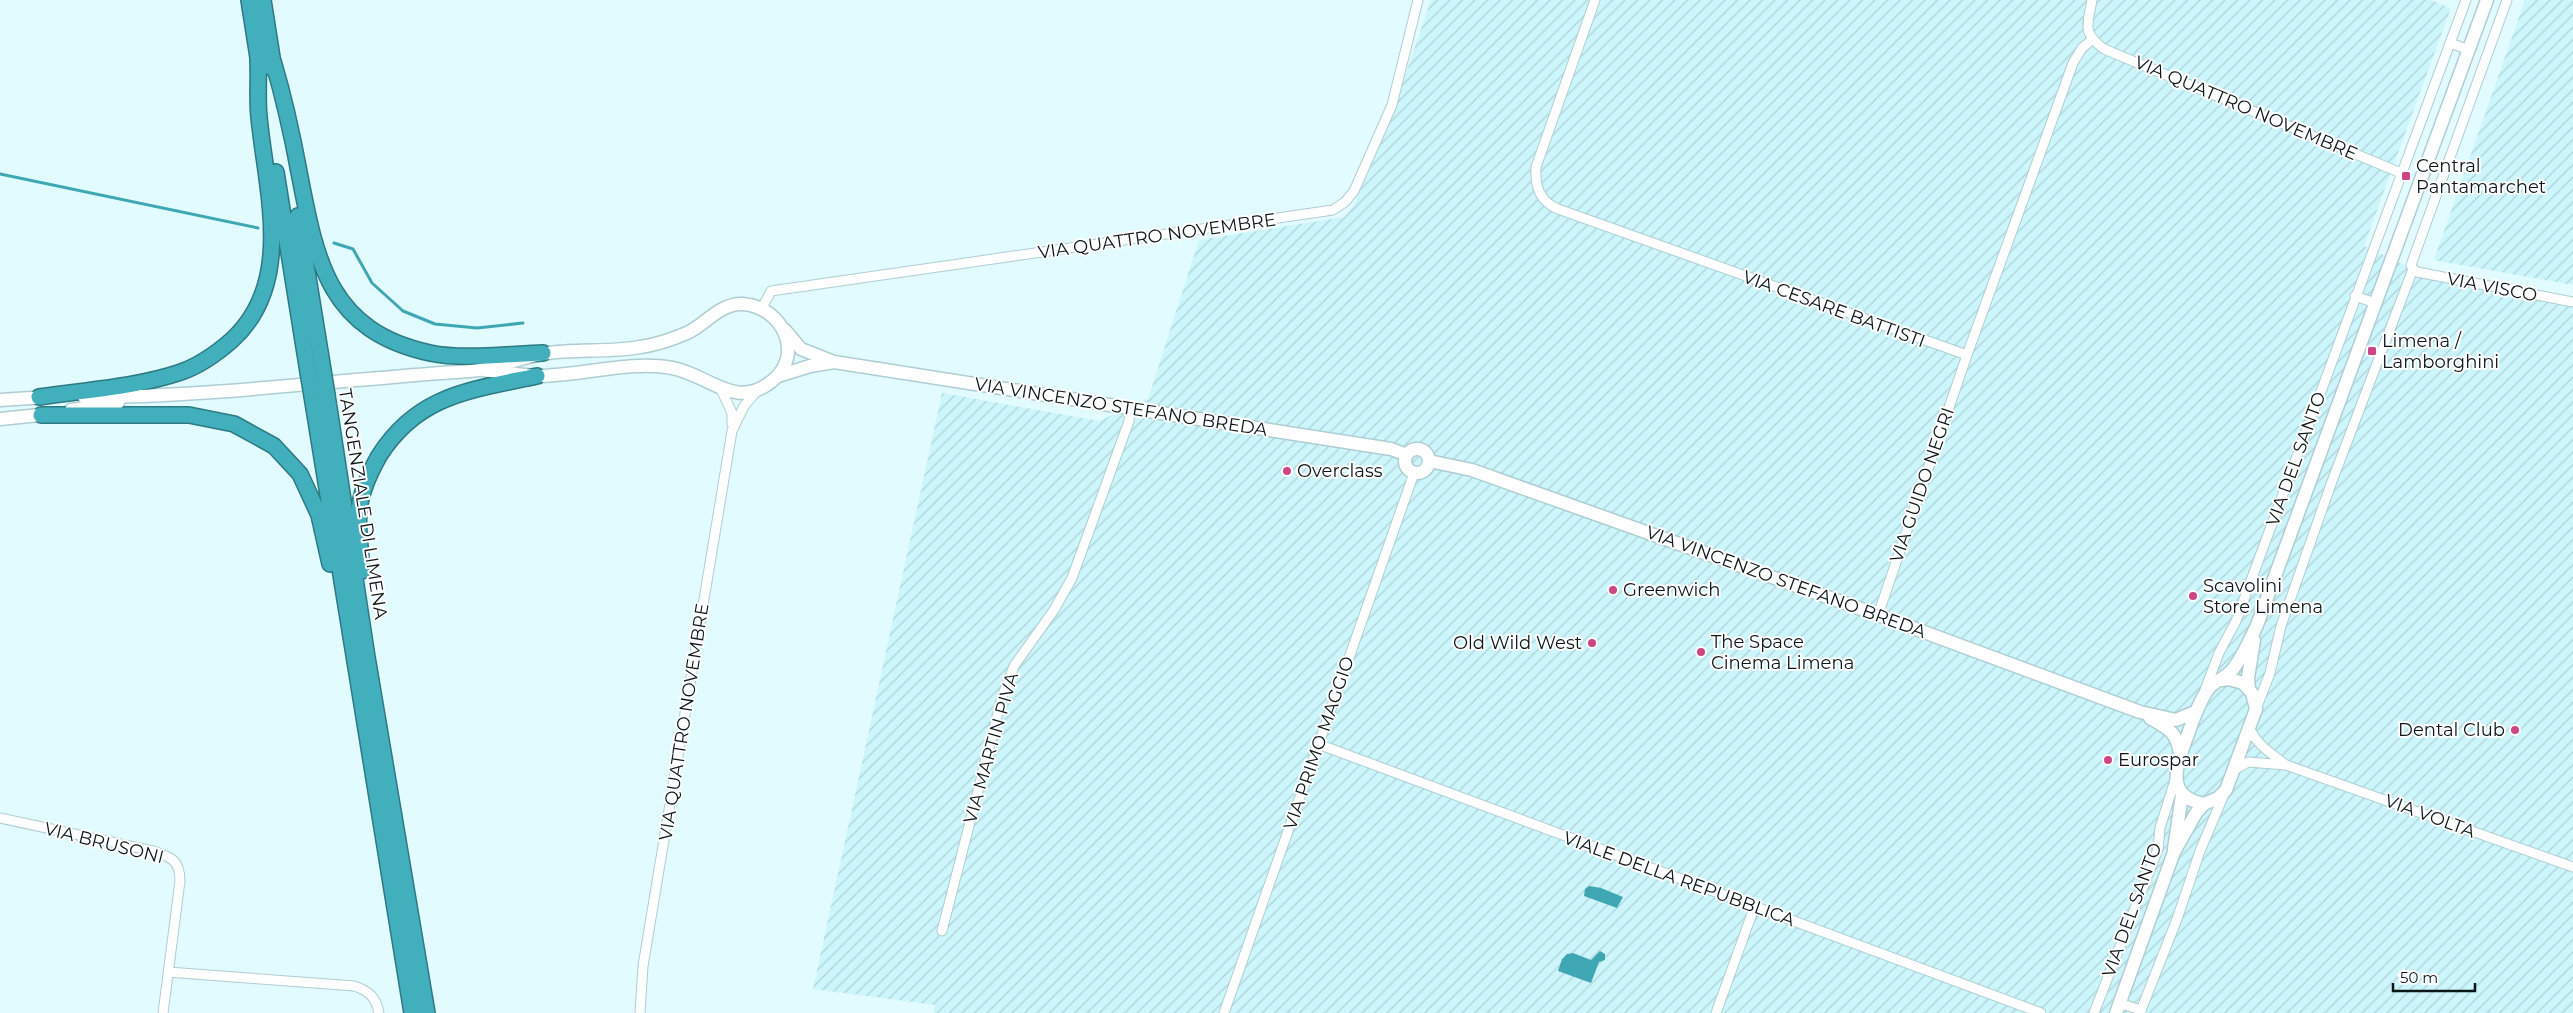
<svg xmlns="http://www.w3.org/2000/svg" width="2573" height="1013" viewBox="0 0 2573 1013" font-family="Montserrat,sans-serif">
<defs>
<pattern id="industrial-furrows" width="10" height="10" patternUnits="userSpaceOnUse" patternTransform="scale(1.25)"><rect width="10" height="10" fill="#ccf6fb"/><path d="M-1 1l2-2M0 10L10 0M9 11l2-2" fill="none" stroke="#aed2d7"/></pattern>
</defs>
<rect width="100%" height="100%" fill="#e1fbfe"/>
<path fill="url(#industrial-furrows)" d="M 1431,0 L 2431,0 L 2451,8 L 2364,246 L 2425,275 L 2573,305 L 2573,1013 L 933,1013 L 935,1005 L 813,989 L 942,393 L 1099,421 L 1148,399 L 1199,240 L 1344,217 L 1354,205 L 1387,129 Z
M 2525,0 L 2573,0 L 2573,285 L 2434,260 Z"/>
<path fill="#3fa7b3" d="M 1589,886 L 1601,888 L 1623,897 L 1617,908 L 1584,896 L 1585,889 Z
M 1600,951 L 1605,954 L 1605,960 L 1599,962 L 1591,983 L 1558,971 L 1562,959 L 1567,954 L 1573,953 L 1591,960 Z"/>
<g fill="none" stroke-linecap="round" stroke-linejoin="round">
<path stroke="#3fa7b3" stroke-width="3" d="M 0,174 L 258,228
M 334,243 L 353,249 L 372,283 L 403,311 L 435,324 L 477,328 L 523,323"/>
<defs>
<path id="street" d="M 1595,0 L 1536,167 C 1535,186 1539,201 1558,209 L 1967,355
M 2092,0 C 2088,25 2081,32 2104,49 L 2401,173
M 2450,43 L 2469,50
M 2413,269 L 2417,272 L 2573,302
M 2355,296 L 2375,303
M 762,308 L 771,291 L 785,289 L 1333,210 L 1345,202 L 1354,191 L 1392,105 L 1418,0
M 720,387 L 732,413 L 732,424
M 1878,615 L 1967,355 L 2073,63 L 2082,48 L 2092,40
M 2205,690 L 2219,653 L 2236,621 L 2466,0
M 2256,709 L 2270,673 L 2281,626 L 2331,484 L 2413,269 L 2411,265 L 2507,0
M 2249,728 C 2258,746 2271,753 2286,765 L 2573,867
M 1318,744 L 2041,1013
M 2234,770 L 2248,762 L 2286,765
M 0,818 L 153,851 C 171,857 180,860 180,881 L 163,1013
M 942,931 L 1002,697 L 1014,666 L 1054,610 L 1072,578 L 1129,421 L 1130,409
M 168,972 L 354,986 C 369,991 376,997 379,1013
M 2119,1003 L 2141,1010
M 640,1013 L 643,966 L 732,431 L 744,406 L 756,392
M 1224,1013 L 1414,473
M 1716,1013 L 1754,908
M 2094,1013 L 2158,849 L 2160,828 L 2175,780
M 2140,1013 L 2177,919 L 2200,851 L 2225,792"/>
<path id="secondary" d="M 785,330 L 801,349 L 834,362 L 1391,449 L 1407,455
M 778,376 L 810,366 L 834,362
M 84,397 C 175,397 265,388 355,380 C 384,378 413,375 442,373 C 456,372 471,372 485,369 C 504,365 523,357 542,354 C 574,348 608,353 640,347 C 655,345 673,339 687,333 C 706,324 720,303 743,304 C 783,307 805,355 772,381 C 735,411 710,375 672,368 C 632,360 579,376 537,376 C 519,375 501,372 483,370
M 0,400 L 47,397
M 71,410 L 118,403
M 0,419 L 49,414
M1405 461a12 12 0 1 1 24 0a12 12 0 1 1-24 0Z
M 1429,461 L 1472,470 L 1878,615 L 2140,712 L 2176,720 L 2197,711
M 2249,690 L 2248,678 L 2254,640
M 2150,718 C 2169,729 2177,732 2180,754
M 2204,804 C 2162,796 2178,762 2188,734 C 2194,718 2199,701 2209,688 C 2216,680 2226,678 2233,669 C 2243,656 2250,640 2257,625 L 2487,0
M 2174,849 L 2182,795
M 2116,1013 L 2174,852 L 2196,813 L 2204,804 L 2218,798 L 2226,790 L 2256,709 L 2252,693 L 2243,683 L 2229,679 L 2222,680"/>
<path id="highway" d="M 249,0 L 260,70
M 263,0 L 274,70
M 273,61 C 284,98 292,134 299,172 C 316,260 328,331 430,353 C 462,360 510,354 543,353
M 276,172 L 308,372
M 298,216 L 323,370
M 327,395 L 367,657 L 427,1013
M 312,396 L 412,1013
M 39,397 C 86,390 137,387 181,372 C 201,365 216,354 232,340 C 295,282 266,191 259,117 C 257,98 259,79 258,60
M 41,415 L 189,415 L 234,424 L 274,446 L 300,474 L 319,515 L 330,564
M 362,571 C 361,551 357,529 359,510 C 361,491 370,472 379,456 C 418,394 472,390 537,376"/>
</defs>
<use href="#street" stroke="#afced3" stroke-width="11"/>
<use href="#secondary" stroke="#afced3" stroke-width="15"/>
<use href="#highway" stroke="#2e7a83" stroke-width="18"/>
<use href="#street" stroke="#fff" stroke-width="9"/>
<use href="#secondary" stroke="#fff" stroke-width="12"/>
<use href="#highway" stroke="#41afbc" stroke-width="15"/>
<defs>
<path id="highway-bridge" d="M 323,370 L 327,395
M 308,372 L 312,396"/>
</defs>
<use href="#highway-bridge" stroke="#2e7a83" stroke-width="18" stroke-linecap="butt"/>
<use href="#highway-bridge" stroke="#41afbc" stroke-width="15"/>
</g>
<g fill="#cd4583" stroke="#fff" stroke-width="2">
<rect x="2401" y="171" width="10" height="10" rx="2.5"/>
<rect x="2367" y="346" width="10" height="10" rx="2.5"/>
<circle cx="1287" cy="471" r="5"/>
<circle cx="1613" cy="590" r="5"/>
<circle cx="2193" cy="596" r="5"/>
<circle cx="1592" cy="643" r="5"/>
<circle cx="1701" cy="652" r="5"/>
<circle cx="2515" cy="730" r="5"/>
<circle cx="2108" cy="760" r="5"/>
</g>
<g text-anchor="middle" stroke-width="4" stroke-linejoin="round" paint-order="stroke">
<g font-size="18" fill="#0c1719" stroke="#fff">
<text transform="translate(2246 108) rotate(23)" y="6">VIA QUATTRO NOVEMBRE</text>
<text transform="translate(1157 236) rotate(-8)" y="6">VIA QUATTRO NOVEMBRE</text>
<text transform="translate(2492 287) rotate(11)" y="6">VIA VISCO</text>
<text transform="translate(1834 309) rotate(20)" y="6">VIA CESARE BATTISTI</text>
<text transform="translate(1121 407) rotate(9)" y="6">VIA VINCENZO STEFANO BREDA</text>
<text transform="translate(2296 459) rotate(-70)" y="6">VIA DEL SANTO</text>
<text transform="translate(1922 485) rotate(-71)" y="6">VIA GUIDO NEGRI</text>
<text transform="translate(363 504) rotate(81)" y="6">TANGENZIALE DI LIMENA</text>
<text transform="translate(1786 582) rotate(20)" y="6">VIA VINCENZO STEFANO BREDA</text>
<text transform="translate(684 722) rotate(-81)" y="6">VIA QUATTRO NOVEMBRE</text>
<text transform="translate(1319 743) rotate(-71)" y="6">VIA PRIMO MAGGIO</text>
<text transform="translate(991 748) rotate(-74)" y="6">VIA MARTIN PIVA</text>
<text transform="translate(2430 816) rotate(20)" y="6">VIA VOLTA</text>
<text transform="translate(104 843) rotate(14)" y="6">VIA BRUSONI</text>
<text transform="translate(1679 879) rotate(20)" y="6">VIALE DELLA REPUBBLICA</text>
<text transform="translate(2132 910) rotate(-70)" y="6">VIA DEL SANTO</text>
</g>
<g font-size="18" fill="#0c1719" stroke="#fff" text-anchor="start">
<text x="2416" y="172">Central<tspan x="2416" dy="21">Pantamarchet</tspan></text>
<text x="2382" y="347">Limena /<tspan x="2382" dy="21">Lamborghini</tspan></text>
<text x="1297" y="477">Overclass</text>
<text x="2203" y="592">Scavolini<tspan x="2203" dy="21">Store Limena</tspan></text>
<text x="1623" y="596">Greenwich</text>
<text x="1711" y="648">The Space<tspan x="1711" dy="21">Cinema Limena</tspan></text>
<text x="1582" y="649" text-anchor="end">Old Wild West</text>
<text x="2505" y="736" text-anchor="end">Dental Club</text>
<text x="2118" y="766">Eurospar</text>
</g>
</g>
<path d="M2393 983v8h82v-8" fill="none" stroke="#0c1719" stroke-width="2.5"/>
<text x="2400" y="983" font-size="15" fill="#0c1719" stroke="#ffffff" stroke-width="4" paint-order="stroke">50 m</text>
</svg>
